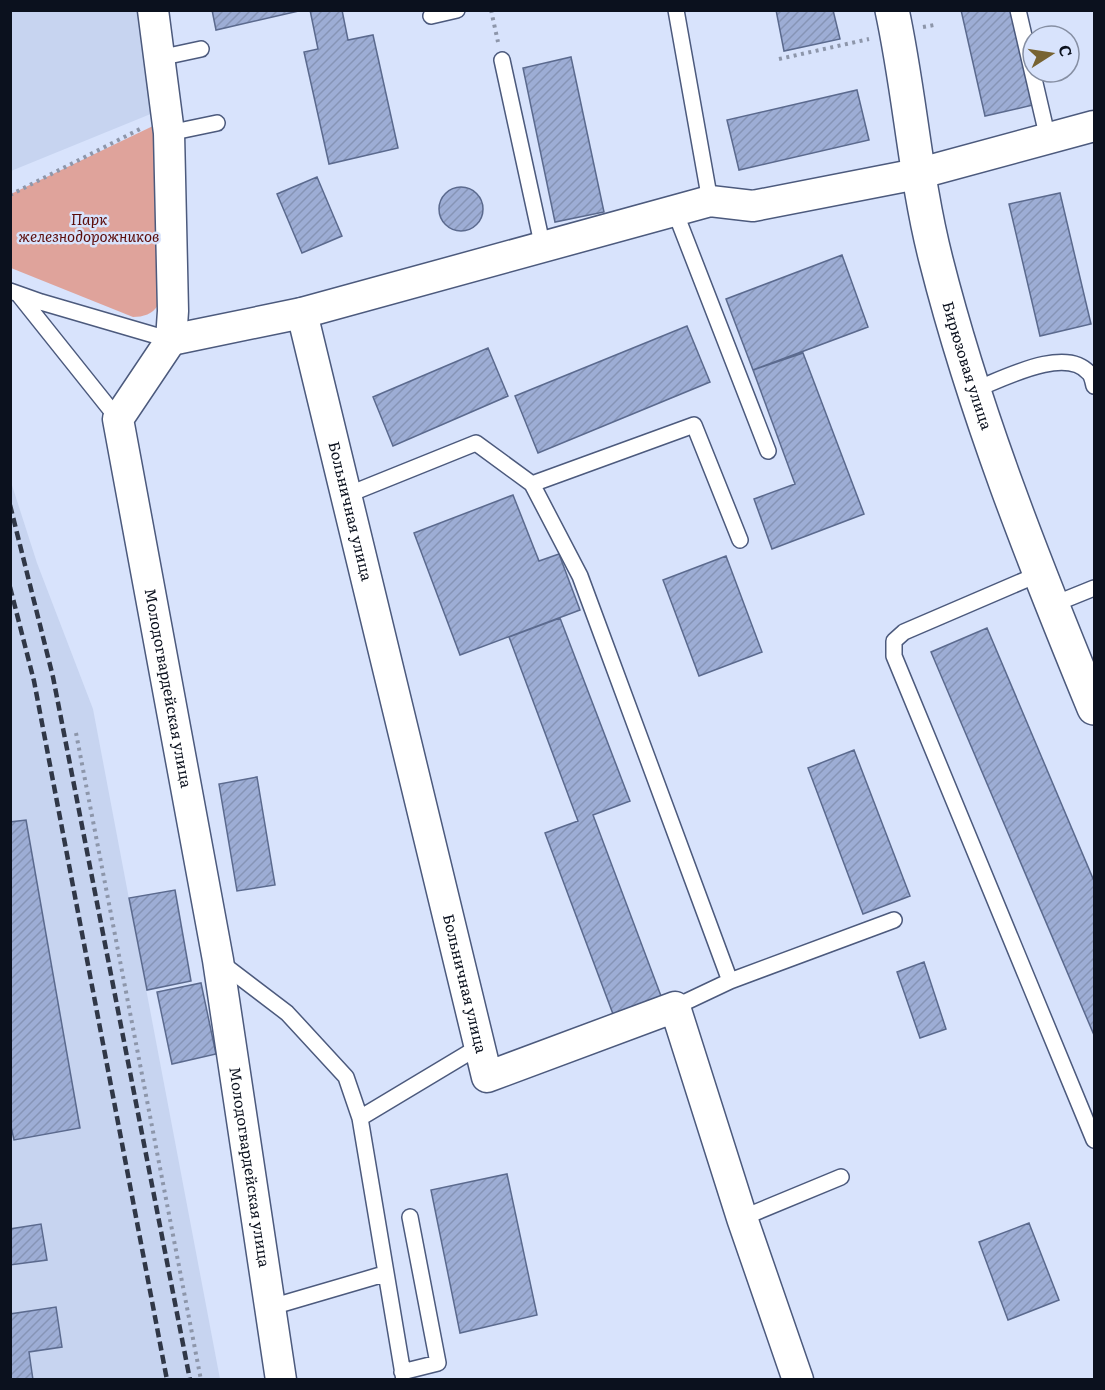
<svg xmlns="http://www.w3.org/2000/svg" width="1105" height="1390" viewBox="0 0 1105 1390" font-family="Literata,serif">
<defs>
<pattern id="building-hatch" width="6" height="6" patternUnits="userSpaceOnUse" patternTransform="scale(1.5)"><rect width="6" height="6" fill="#9dadd5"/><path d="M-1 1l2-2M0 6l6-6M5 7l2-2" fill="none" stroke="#8694b6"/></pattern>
</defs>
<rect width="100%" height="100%" fill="#d8e3fc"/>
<path fill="#c7d4f0" d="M 11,11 L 141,11 L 158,111 L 11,171 Z
M 10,479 L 37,563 L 93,709 L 220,1379 L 11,1379 Z"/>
<path fill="#dfa39b" d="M 153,126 L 158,305 C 153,314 143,317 133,317 L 11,268 L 11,194 Z"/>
<path fill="url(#building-hatch)" stroke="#5b6a8e" stroke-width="1.5" d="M 212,10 L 303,10 L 216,30 Z
M 310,10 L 342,10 L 348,40 L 373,35 L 398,148 L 329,164 L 304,52 L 318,49 Z
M 776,10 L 833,10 L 840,39 L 784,51 Z
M 961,10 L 1012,10 L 1033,105 L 985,116 Z
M 571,57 L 604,212 L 555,222 L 523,68 Z
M 857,90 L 869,140 L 739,170 L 727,120 Z
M 317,177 L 342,236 L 302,253 L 277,194 Z
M439 209a22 22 0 1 1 44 0a22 22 0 1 1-44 0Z
M 1060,193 L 1091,324 L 1040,336 L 1009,204 Z
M 842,255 L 868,327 L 753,370 L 726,299 Z
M 687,326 L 710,382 L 538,453 L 515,396 Z
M 488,348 L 508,396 L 393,446 L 373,397 Z
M 803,353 L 864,514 L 772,549 L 754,499 L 795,484 L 753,370 Z
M 513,495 L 539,561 L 559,554 L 580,610 L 460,655 L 414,533 Z
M 726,556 L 762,652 L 699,676 L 663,580 Z
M 560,618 L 630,801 L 593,815 L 661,996 L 613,1014 L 545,833 L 578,821 L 509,637 Z
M 987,628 L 1094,881 L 1094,1035 L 931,652 Z
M 854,750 L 910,896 L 863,914 L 808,768 Z
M 257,777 L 275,885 L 237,891 L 219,784 Z
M 26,820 L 80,1128 L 14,1140 L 10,1122 L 10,822 Z
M 175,890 L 191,981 L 147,990 L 129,898 Z
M 924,962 L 946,1029 L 920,1038 L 897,972 Z
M 201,983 L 216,1054 L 172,1064 L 157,992 Z
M 507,1174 L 537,1315 L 460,1333 L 431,1190 Z
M 1029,1223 L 1059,1300 L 1008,1320 L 979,1242 Z
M 41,1224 L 47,1260 L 10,1265 L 10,1229 Z
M 56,1307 L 62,1347 L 29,1352 L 33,1380 L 10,1380 L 10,1314 Z"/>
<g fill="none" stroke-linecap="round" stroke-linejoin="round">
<defs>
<path id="lane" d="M 676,10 L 710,201
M 1018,10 L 1048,139
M 431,16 L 457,10
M 159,58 L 201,49
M 502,60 L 543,248
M 169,133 L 217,123
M 674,209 L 768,451
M 10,291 L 41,302 L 171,340
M 19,295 L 118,419
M 974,390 C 1001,380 1065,345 1089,373 C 1092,376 1093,382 1094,386
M 532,484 L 694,425 L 740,540
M 347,495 L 476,443 L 532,484 L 580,576 L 730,981 L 675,1007
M 1039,574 L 904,632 L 894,641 L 894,656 L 1094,1140
M 1052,605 L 1094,588
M 220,962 L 287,1013 L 346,1077 L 360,1118 L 404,1380
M 730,981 L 894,920
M 360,1118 L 480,1046
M 742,1218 L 841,1177
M 268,1308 L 384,1274
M 402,1372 L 438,1363 L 410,1217"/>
<g id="street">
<path id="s1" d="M 153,10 L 169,133 L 173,311 L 171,340 L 118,419 L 218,960 L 281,1380"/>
<path id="s2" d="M 302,313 L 487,1077 L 675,1007 L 742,1218 L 798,1380"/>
<path d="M 171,340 L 302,313 L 710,201 L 753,206 L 917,174 L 1094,126"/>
</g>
<g id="secondary">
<path id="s3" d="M 892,10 C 910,93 915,178 936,260 C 975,414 1034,562 1094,708"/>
</g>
</defs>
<use href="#lane" stroke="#4c5a7d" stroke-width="18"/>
<use href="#street" stroke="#4c5a7d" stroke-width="33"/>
<use href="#secondary" stroke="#4c5a7d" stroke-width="36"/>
<path stroke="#8d96aa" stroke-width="4" stroke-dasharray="3 4.5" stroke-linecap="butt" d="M 491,10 L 498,42
M 923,27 L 934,25
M 779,59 L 869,39
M 10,195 L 142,128
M 76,733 L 201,1380"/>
<use href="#lane" stroke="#fff" stroke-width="15"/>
<use href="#street" stroke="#fff" stroke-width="30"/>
<use href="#secondary" stroke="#fff" stroke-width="33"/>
<path stroke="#303747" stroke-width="4.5" stroke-dasharray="9 4.5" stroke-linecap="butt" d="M 10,505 L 53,677 L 190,1380
M 10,587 L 34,681 L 167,1380"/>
</g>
<g text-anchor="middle" stroke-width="5" stroke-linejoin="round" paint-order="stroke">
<g font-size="15" font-style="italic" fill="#5b0c0a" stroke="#d8e3fc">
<text x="89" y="225">Парк<tspan x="89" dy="17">железнодорожников</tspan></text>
</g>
<g font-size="15" fill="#0b111e" stroke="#d8e3fc">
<text dy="5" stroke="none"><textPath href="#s3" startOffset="364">Бирюзовая улица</textPath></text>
<text dy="5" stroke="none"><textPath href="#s2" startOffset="204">Больничная улица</textPath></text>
<text dy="5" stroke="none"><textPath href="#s1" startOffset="700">Молодогвардейская улица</textPath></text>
<text dy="5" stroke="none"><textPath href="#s2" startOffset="690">Больничная улица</textPath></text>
<text dy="5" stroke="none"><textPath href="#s1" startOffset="1186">Молодогвардейская улица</textPath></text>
</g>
</g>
<rect width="1105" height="1390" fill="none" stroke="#0b111e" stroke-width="24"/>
<g transform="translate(1051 54) rotate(78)"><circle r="28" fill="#d8e3fc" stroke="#868fa3" stroke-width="1.5"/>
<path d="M0-4.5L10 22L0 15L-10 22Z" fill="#776332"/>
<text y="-9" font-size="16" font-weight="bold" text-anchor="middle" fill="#0b111e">С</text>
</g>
</svg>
